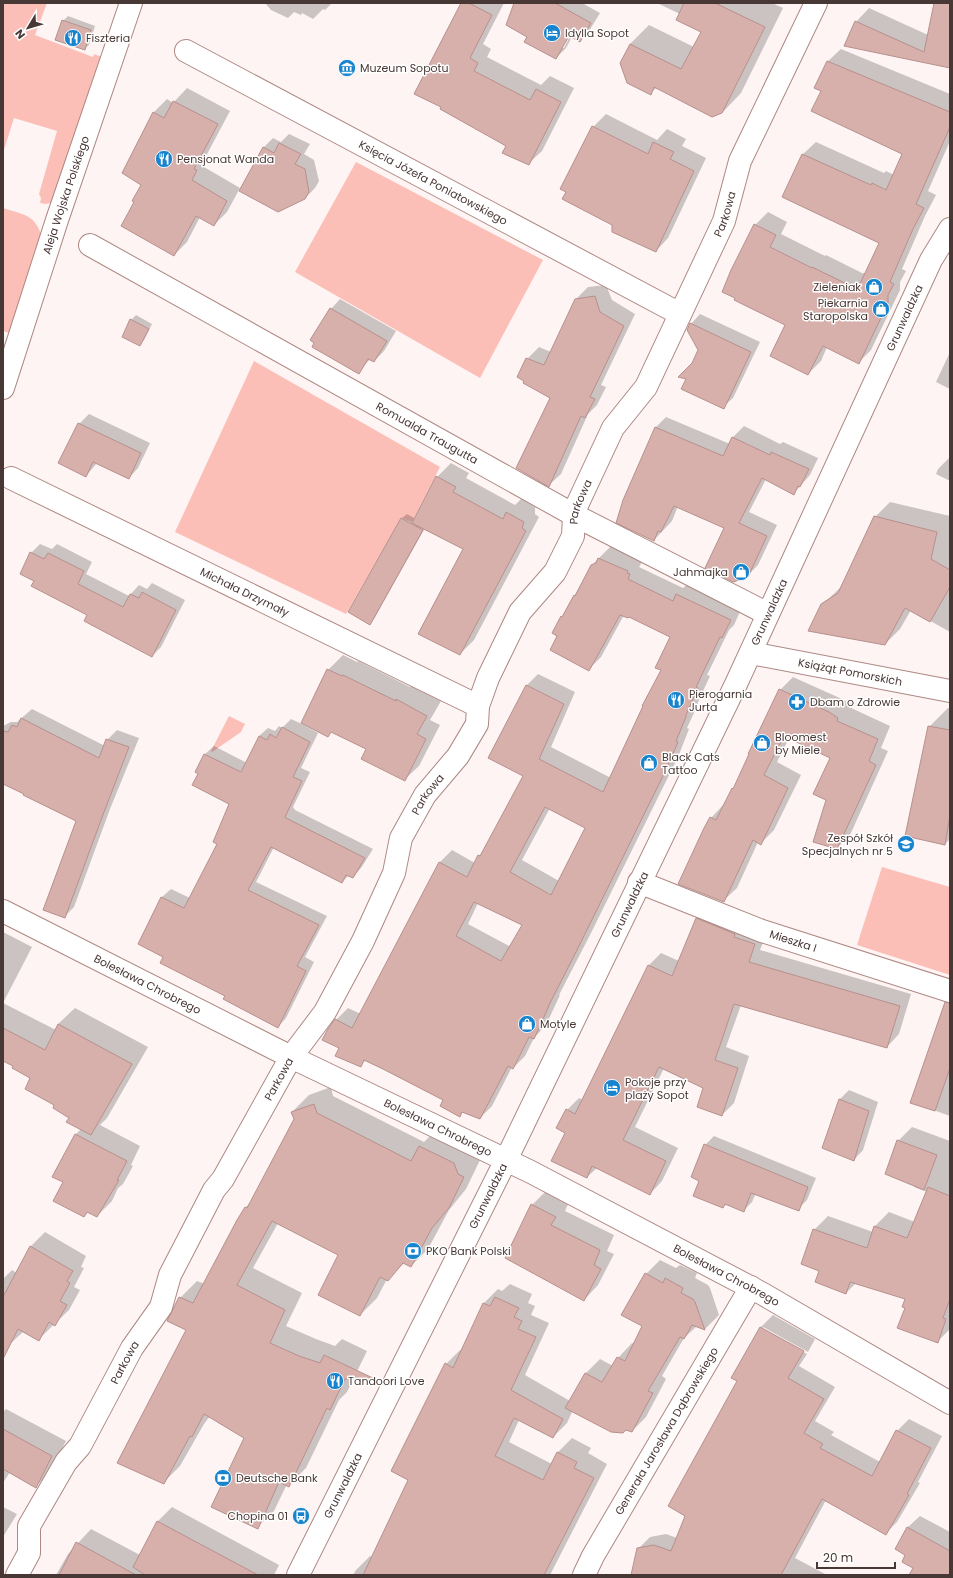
<svg xmlns="http://www.w3.org/2000/svg" width="953" height="1578" viewBox="0 0 953 1578" font-family="Poppins,sans-serif">
<rect width="100%" height="100%" fill="#fdf4f3"/>
<path fill="#fcbfb7" d="M 3,3 L 47,3 L 35,35 L 93,57 L 94,54 L 102,57 L 54,199 L 51,203 L 45,204 L 40,203 L 41,198 L 39,194 L 57,131 L 14,118 L 3,153 Z
M 356,162 L 543,260 L 480,378 L 295,272 Z
M 3,208 C 24,215 35,214 42,237 L 9,333 L 3,331 Z
M 254,361 L 440,467 L 412,522 L 401,518 L 346,614 L 175,532 Z
M 229,716 L 245,724 L 241,732 L 212,752 L 211,751 Z
M 882,867 L 950,887 L 950,975 L 857,945 Z"/>
<path fill="#0003" fill-rule="evenodd" d="M 265,3 L 332,3 L 325,10 L 323,9 L 313,19 L 302,13 L 301,15 L 294,12 L 288,18 L 271,10 Z
M 462,3 L 504,3 L 483,44 L 491,49 L 487,57 L 541,85 L 550,76 L 574,88 L 542,151 L 528,164 L 508,145 L 441,109 Z
M 515,3 L 582,3 L 600,13 L 589,31 L 579,40 L 572,37 L 566,48 L 556,58 L 528,37 ZM 570,31 L 572,32 L 564,48 L 561,48 Z
M 657,3 L 772,3 L 783,8 L 741,93 L 722,113 L 657,87 L 651,93 L 630,44 L 649,25 L 694,47 L 702,31 L 680,14 Z
M 935,3 L 950,3 L 950,67 L 856,22 L 869,8 L 928,35 Z
M 68,16 L 95,26 L 89,45 L 84,49 L 63,21 Z
M 841,49 L 950,94 L 950,141 L 928,191 L 936,195 L 925,216 L 902,269 L 906,271 L 900,282 L 900,290 L 871,350 L 859,362 L 827,347 L 821,361 L 808,374 L 787,324 L 755,225 L 768,212 L 787,222 L 781,234 L 825,256 L 826,255 L 862,273 L 866,273 L 880,242 L 783,197 L 803,154 L 816,142 L 884,173 L 886,171 L 894,175 L 903,153 L 822,90 L 816,87 L 828,61 Z
M 187,88 L 230,111 L 206,156 L 209,157 L 204,167 L 240,188 L 227,212 L 214,225 L 200,217 L 187,242 L 174,255 L 135,202 L 143,184 L 123,173 L 154,112 L 167,99 L 173,103 Z
M 606,114 L 657,140 L 667,129 L 686,139 L 682,146 L 706,158 L 668,238 L 656,251 L 613,231 L 593,127 Z
M 289,134 L 310,144 L 304,154 L 314,160 L 319,181 L 315,188 L 305,198 L 263,148 L 273,138 L 281,142 Z
M 606,285 L 612,300 L 635,314 L 601,385 L 606,387 L 597,405 L 588,414 L 561,474 L 549,485 L 551,398 L 527,359 L 539,347 L 551,352 L 576,299 L 588,287 Z
M 340,299 L 396,331 L 384,351 L 374,361 L 370,359 L 358,373 L 331,309 Z
M 700,314 L 760,342 L 733,398 L 723,407 L 693,363 L 699,350 L 691,324 Z
M 136,315 L 152,324 L 144,340 L 139,345 L 131,320 Z
M 950,352 L 950,389 L 936,382 Z
M 89,414 L 150,443 L 138,468 L 129,478 L 97,463 L 86,476 L 79,424 Z
M 666,417 L 730,444 L 733,437 L 744,426 L 780,444 L 783,442 L 818,458 L 810,475 L 794,493 L 766,479 L 749,512 L 777,525 L 758,565 L 747,576 L 726,527 L 678,506 L 672,521 L 654,540 L 655,428 Z
M 950,457 L 950,481 L 936,474 L 938,469 Z
M 451,463 L 469,473 L 466,478 L 515,505 L 521,499 L 535,507 L 535,514 L 539,517 L 474,640 L 460,654 L 464,549 L 425,528 L 374,619 L 370,623 L 350,612 L 402,518 L 407,514 L 416,519 L 437,477 Z
M 890,502 L 950,516 L 950,632 L 911,610 L 900,629 L 885,644 L 822,605 L 842,586 L 875,517 Z
M 40,544 L 52,549 L 57,544 L 92,562 L 86,574 L 129,596 L 139,585 L 147,589 L 152,583 L 185,600 L 161,647 L 152,656 L 35,580 L 31,553 Z
M 611,546 L 639,559 L 638,560 L 642,562 L 639,567 L 683,588 L 689,583 L 742,607 L 734,625 L 729,630 L 707,675 L 710,676 L 698,702 L 698,704 L 687,728 L 689,729 L 678,757 L 590,935 L 559,995 L 560,995 L 546,1025 L 534,1038 L 525,1056 L 513,1068 L 512,1067 L 492,1106 L 480,1118 L 464,1111 L 459,1115 L 444,1100 L 366,1060 L 360,1066 L 341,1048 L 336,1020 L 348,1008 L 361,1014 L 440,862 L 452,850 L 475,863 L 479,856 L 485,850 L 524,776 L 526,686 L 538,674 L 575,692 L 551,747 L 611,778 L 662,670 L 671,636 L 629,616 L 624,615 L 601,657 L 589,669 L 558,636 L 553,633 L 592,565 ZM 550,808 L 586,828 L 559,881 L 522,860 ZM 478,903 L 524,925 L 511,947 L 468,924 Z
M 343,655 L 357,662 L 358,661 L 410,687 L 411,686 L 441,701 L 430,720 L 440,725 L 419,766 L 404,780 L 367,748 L 332,731 L 328,735 L 302,723 L 302,724 L 318,733 L 301,768 L 310,772 L 293,807 L 295,810 L 373,849 L 361,868 L 353,877 L 349,875 L 342,882 L 274,847 L 256,882 L 327,916 L 305,957 L 314,962 L 286,1018 L 278,1027 L 164,957 L 139,944 L 162,897 L 171,889 L 190,898 L 218,843 L 231,804 L 199,773 L 196,772 L 205,754 L 214,746 L 247,763 L 259,736 L 268,728 L 275,731 L 279,726 L 282,728 L 291,719 L 302,724 L 328,670 Z
M 793,677 L 842,699 L 851,704 L 849,707 L 890,726 L 881,748 L 888,751 L 850,835 L 837,848 L 827,799 L 832,757 L 789,738 L 777,762 L 801,775 L 774,830 L 761,843 L 758,842 L 737,888 L 723,901 L 711,818 L 724,804 L 735,787 L 780,690 Z
M 948,708 L 950,708 L 950,839 L 945,844 L 929,727 Z
M 32,709 L 105,746 L 107,740 L 117,730 L 139,738 L 110,809 L 74,907 L 64,917 L 77,820 L 3,782 L 3,726 L 11,722 L 17,722 Z
M 709,906 L 767,932 L 760,950 L 911,994 L 899,1034 L 887,1047 L 741,1005 L 726,1047 L 749,1056 L 734,1103 L 722,1115 L 705,1087 L 664,1068 L 635,1127 L 678,1148 L 662,1181 L 650,1194 L 597,1168 L 587,1177 L 567,1132 L 567,1110 L 579,1098 L 583,1100 L 649,965 L 661,953 L 679,961 L 697,919 Z
M 3,932 L 32,947 L 3,1003 Z
M 3,1003 L 56,1030 L 58,1024 L 75,1008 L 148,1047 L 107,1118 L 100,1125 L 140,1146 L 131,1165 L 133,1166 L 123,1184 L 118,1188 L 112,1201 L 97,1216 L 89,1211 L 84,1216 L 64,1181 L 54,1176 L 76,1134 L 81,1129 L 32,1078 L 3,1060 Z
M 950,1009 L 950,1116 L 911,1102 Z
M 331,1087 L 333,1096 L 424,1142 L 437,1129 L 471,1146 L 475,1157 L 480,1160 L 466,1189 L 449,1210 L 428,1249 L 411,1266 L 404,1263 L 388,1279 L 387,1279 L 377,1298 L 360,1315 L 339,1254 L 278,1223 L 253,1268 L 302,1293 L 286,1326 L 316,1339 L 335,1346 L 342,1339 L 367,1351 L 347,1392 L 339,1400 L 306,1468 L 289,1485 L 287,1484 L 274,1511 L 257,1527 L 245,1438 L 210,1416 L 204,1424 L 180,1466 L 163,1483 L 188,1329 L 180,1298 L 197,1281 L 205,1284 L 245,1208 L 252,1201 L 295,1119 L 292,1112 L 309,1095 Z
M 849,1090 L 878,1102 L 863,1150 L 854,1160 L 839,1100 Z
M 912,1127 L 950,1141 L 950,1329 L 938,1341 L 906,1307 L 906,1298 L 856,1283 L 846,1293 L 821,1270 L 814,1230 L 828,1216 L 873,1232 L 875,1226 L 889,1212 L 915,1222 L 927,1192 L 914,1187 L 914,1185 L 898,1141 Z
M 714,1136 L 816,1178 L 807,1200 L 798,1209 L 756,1193 L 752,1202 L 743,1211 L 727,1204 L 723,1207 L 701,1180 L 705,1145 Z
M 546,1191 L 569,1202 L 565,1211 L 614,1235 L 607,1251 L 614,1254 L 598,1285 L 584,1300 L 532,1205 Z
M 45,1232 L 86,1256 L 81,1267 L 84,1268 L 74,1287 L 80,1290 L 69,1310 L 39,1339 L 23,1332 L 9,1345 L 3,1338 L 3,1279 L 12,1270 L 17,1273 L 31,1246 Z
M 660,1260 L 676,1268 L 680,1265 L 697,1273 L 695,1278 L 708,1285 L 710,1288 L 719,1315 L 705,1329 L 697,1326 L 684,1338 L 662,1376 L 666,1379 L 646,1417 L 632,1431 L 573,1410 L 567,1423 L 553,1437 L 519,1420 L 509,1442 L 552,1464 L 558,1452 L 572,1438 L 591,1448 L 588,1453 L 607,1464 L 550,1575 L 353,1575 L 356,1570 L 370,1556 L 372,1557 L 409,1479 L 446,1364 L 460,1350 L 462,1351 L 484,1303 L 498,1289 L 502,1291 L 510,1284 L 532,1294 L 528,1303 L 535,1306 L 531,1315 L 549,1323 L 525,1375 L 570,1401 L 586,1373 L 600,1359 L 613,1366 L 618,1358 L 632,1343 L 634,1344 L 643,1326 L 646,1274 Z
M 773,1315 L 815,1339 L 808,1352 L 763,1327 L 763,1329 L 807,1354 L 799,1366 L 835,1387 L 815,1421 L 834,1432 L 831,1435 L 880,1462 L 897,1431 L 909,1419 L 942,1436 L 918,1482 L 920,1483 L 897,1522 L 885,1534 L 826,1500 L 795,1558 L 827,1575 L 635,1575 L 638,1549 L 650,1537 L 666,1534 L 677,1538 L 738,1381 L 733,1378 L 761,1327 Z
M 6,1409 L 66,1441 L 50,1472 L 36,1486 L 10,1472 L 3,1483 L 3,1412 Z
M 3,1507 L 17,1514 L 3,1537 Z
M 172,1507 L 279,1565 L 274,1575 L 56,1575 L 68,1554 L 91,1529 L 140,1555 L 158,1521 Z
M 920,1516 L 950,1532 L 950,1575 L 922,1575 L 914,1567 L 907,1555 L 896,1549 L 908,1527 Z"/>
<path fill="#d7b0ab" stroke="#b7908c" fill-rule="evenodd" d="M 461,3 L 469,3 L 492,15 L 470,58 L 478,63 L 474,71 L 530,100 L 536,89 L 561,102 L 529,165 L 502,153 L 506,146 L 440,109 L 441,107 L 414,94 Z
M 514,3 L 555,3 L 591,23 L 580,42 L 569,36 L 556,59 L 524,42 L 527,37 L 506,25 Z
M 684,3 L 715,3 L 765,27 L 722,113 L 712,117 L 654,87 L 651,95 L 627,83 L 620,63 L 630,44 L 681,69 L 701,32 L 676,20 Z
M 934,3 L 950,3 L 950,68 L 844,46 L 855,21 L 924,52 Z
M 62,20 L 91,30 L 85,50 L 55,40 Z
M 827,61 L 950,112 L 950,127 L 916,204 L 924,208 L 913,229 L 890,282 L 894,284 L 888,295 L 888,303 L 859,364 L 823,346 L 808,375 L 770,356 L 785,325 L 734,300 L 735,298 L 722,292 L 731,270 L 754,224 L 776,235 L 770,247 L 812,268 L 812,267 L 849,285 L 850,284 L 858,288 L 879,243 L 782,197 L 802,154 L 871,185 L 872,183 L 886,190 L 902,154 L 811,111 L 821,91 L 814,88 Z
M 173,101 L 218,124 L 194,169 L 197,170 L 192,180 L 227,201 L 214,226 L 196,216 L 174,256 L 121,226 L 134,202 L 132,201 L 141,185 L 122,173 L 153,112 L 164,118 Z
M 592,126 L 648,154 L 653,142 L 674,152 L 670,159 L 694,171 L 656,252 L 612,232 L 612,225 L 562,199 L 566,192 L 560,189 Z
M 279,143 L 301,154 L 295,164 L 305,169 L 309,192 L 305,199 L 278,212 L 239,191 L 263,147 L 274,153 Z
M 595,296 L 600,312 L 624,326 L 590,397 L 595,399 L 585,418 L 581,416 L 549,487 L 516,468 L 550,398 L 523,383 L 524,381 L 517,377 L 526,358 L 544,365 L 575,299 Z
M 330,308 L 387,341 L 374,362 L 368,359 L 359,374 L 312,347 L 314,343 L 310,340 Z
M 130,319 L 149,329 L 140,346 L 122,337 Z
M 690,323 L 751,352 L 724,409 L 681,389 L 686,379 L 678,377 L 692,363 L 698,350 L 687,330 Z
M 78,423 L 141,453 L 129,479 L 93,462 L 86,477 L 58,463 Z
M 655,427 L 723,456 L 732,437 L 770,455 L 771,452 L 809,469 L 800,487 L 798,486 L 794,495 L 762,478 L 739,523 L 767,536 L 748,577 L 733,582 L 705,568 L 724,528 L 674,506 L 661,532 L 658,531 L 654,541 L 616,523 L 623,500 Z
M 436,476 L 456,487 L 453,492 L 503,519 L 506,512 L 524,522 L 522,528 L 526,531 L 460,655 L 418,634 L 463,549 L 412,523 Z
M 874,516 L 937,532 L 931,559 L 950,570 L 950,587 L 930,622 L 905,608 L 885,645 L 808,631 L 821,604 L 838,593 Z
M 401,518 L 423,530 L 370,625 L 348,612 Z
M 30,552 L 44,559 L 48,553 L 84,571 L 78,584 L 123,607 L 130,594 L 139,598 L 142,592 L 176,610 L 152,657 L 84,621 L 87,615 L 31,586 L 34,581 L 20,574 Z
M 598,558 L 628,571 L 627,573 L 630,574 L 628,579 L 673,601 L 676,594 L 731,620 L 722,638 L 720,637 L 696,687 L 698,688 L 686,715 L 686,717 L 676,741 L 678,742 L 666,770 L 578,948 L 548,1007 L 549,1006 L 534,1039 L 529,1037 L 513,1069 L 508,1066 L 480,1119 L 462,1112 L 460,1117 L 440,1106 L 443,1100 L 383,1069 L 364,1060 L 361,1067 L 335,1056 L 339,1048 L 322,1040 L 328,1029 L 335,1019 L 352,1028 L 439,862 L 467,877 L 478,855 L 480,856 L 523,776 L 488,758 L 526,685 L 564,704 L 539,759 L 603,792 L 643,706 L 642,706 L 661,670 L 655,668 L 670,637 L 629,617 L 628,618 L 620,615 L 589,671 L 550,650 L 557,636 L 552,633 L 561,616 L 562,617 L 574,595 L 575,596 L 591,565 L 596,563 ZM 545,807 L 585,828 L 551,895 L 510,872 ZM 474,902 L 522,925 L 501,961 L 456,936 Z
M 327,669 L 342,676 L 343,675 L 396,701 L 396,699 L 427,716 L 417,734 L 426,739 L 405,781 L 361,759 L 366,749 L 331,732 L 328,737 L 301,723 Z
M 779,689 L 829,712 L 838,718 L 837,721 L 878,739 L 869,761 L 876,765 L 837,849 L 813,842 L 826,800 L 813,794 L 830,758 L 784,736 L 764,775 L 788,788 L 761,845 L 753,840 L 724,902 L 678,884 L 704,828 L 710,817 L 716,820 L 732,788 L 733,789 L 749,754 L 748,754 Z
M 21,718 L 99,758 L 106,739 L 129,747 L 101,820 L 65,918 L 43,910 L 76,821 L 23,795 L 24,794 L 3,784 L 3,731 L 8,732 L 12,725 L 17,727 Z
M 928,726 L 950,730 L 950,815 L 945,845 L 905,836 Z
M 282,727 L 310,742 L 293,777 L 302,781 L 285,817 L 286,818 L 365,858 L 353,878 L 346,875 L 342,883 L 271,847 L 248,890 L 319,925 L 297,966 L 306,971 L 278,1028 L 223,999 L 225,996 L 160,963 L 163,957 L 138,944 L 161,897 L 184,908 L 217,844 L 213,842 L 229,804 L 192,785 L 198,774 L 195,772 L 204,754 L 241,772 L 259,736 L 267,740 L 270,734 L 276,738 Z
M 696,918 L 735,934 L 734,937 L 755,944 L 749,962 L 900,1006 L 887,1048 L 734,1004 L 715,1060 L 738,1068 L 722,1116 L 697,1107 L 703,1088 L 659,1067 L 623,1140 L 666,1161 L 650,1195 L 592,1166 L 587,1178 L 551,1161 L 565,1133 L 556,1128 L 566,1109 L 575,1114 L 648,965 L 672,976 Z
M 945,1002 L 950,1003 L 950,1068 L 935,1111 L 910,1103 Z
M 58,1024 L 132,1064 L 91,1135 L 66,1122 L 69,1118 L 53,1108 L 54,1105 L 25,1089 L 30,1078 L 12,1068 L 13,1066 L 3,1061 L 3,1028 L 45,1050 Z
M 839,1099 L 869,1111 L 854,1161 L 822,1148 Z
M 314,1104 L 317,1113 L 411,1161 L 419,1146 L 454,1163 L 458,1174 L 464,1177 L 449,1208 L 432,1228 L 411,1267 L 403,1263 L 388,1281 L 380,1277 L 360,1316 L 318,1295 L 338,1255 L 272,1221 L 237,1285 L 285,1310 L 270,1343 L 299,1356 L 320,1363 L 324,1355 L 375,1379 L 345,1379 L 330,1410 L 327,1408 L 289,1487 L 279,1482 L 258,1529 L 211,1507 L 244,1438 L 204,1414 L 192,1437 L 190,1436 L 164,1484 L 117,1463 L 186,1330 L 167,1321 L 179,1297 L 193,1303 L 237,1220 L 245,1207 L 247,1208 L 294,1119 L 291,1112 Z
M 75,1134 L 127,1161 L 117,1180 L 119,1180 L 97,1217 L 87,1212 L 84,1217 L 53,1201 L 63,1182 L 52,1177 Z
M 897,1140 L 937,1155 L 924,1190 L 885,1174 Z
M 704,1144 L 808,1187 L 799,1211 L 751,1193 L 744,1212 L 725,1204 L 723,1208 L 693,1196 L 699,1181 L 691,1177 Z
M 928,1187 L 950,1196 L 950,1299 L 943,1318 L 946,1319 L 938,1343 L 897,1328 L 905,1308 L 902,1307 L 905,1299 L 850,1282 L 846,1294 L 815,1282 L 819,1271 L 801,1264 L 813,1229 L 867,1248 L 874,1226 L 907,1238 Z
M 531,1204 L 556,1217 L 551,1225 L 600,1250 L 594,1265 L 601,1269 L 584,1301 L 505,1258 Z
M 30,1246 L 73,1271 L 67,1281 L 70,1283 L 60,1301 L 67,1305 L 55,1326 L 49,1322 L 39,1341 L 18,1329 L 3,1359 L 3,1297 Z
M 645,1273 L 663,1283 L 665,1278 L 683,1288 L 681,1293 L 693,1299 L 695,1302 L 705,1330 L 692,1325 L 684,1339 L 680,1337 L 648,1391 L 653,1393 L 632,1432 L 626,1430 L 623,1433 L 611,1432 L 565,1408 L 585,1373 L 602,1382 L 617,1357 L 625,1361 L 642,1326 L 621,1315 Z
M 495,1297 L 519,1308 L 514,1317 L 522,1321 L 518,1329 L 536,1337 L 511,1390 L 563,1419 L 553,1438 L 514,1418 L 495,1456 L 543,1480 L 557,1452 L 577,1462 L 574,1468 L 594,1478 L 544,1575 L 363,1575 L 408,1480 L 391,1471 L 445,1363 L 453,1368 L 483,1303 L 490,1306 Z
M 760,1327 L 804,1351 L 788,1378 L 824,1399 L 804,1433 L 823,1444 L 820,1448 L 872,1476 L 896,1430 L 931,1448 L 907,1494 L 909,1495 L 886,1535 L 822,1499 L 781,1575 L 631,1575 L 637,1548 L 654,1545 L 671,1551 L 685,1516 L 668,1506 L 737,1381 L 731,1378 Z
M 3,1429 L 52,1456 L 36,1488 L 3,1469 Z
M 157,1521 L 258,1575 L 145,1575 L 133,1567 Z
M 907,1527 L 950,1551 L 950,1575 L 909,1575 L 913,1568 L 902,1562 L 905,1555 L 895,1549 Z
M 76,1542 L 136,1575 L 59,1575 Z"/>
<g fill="none" stroke-linecap="round" stroke-linejoin="round">
<defs>
<g id="minor">
<path id="s1" d="M 186,51 L 680,314"/>
<path id="s2" d="M 90,245 L 574,515 L 768,614"/>
<path id="s3" d="M 3,388 L 57,220 L 131,3"/>
<path id="s4" d="M 11,478 L 478,706"/>
<path id="s5" d="M 751,653 L 950,691"/>
<path id="s6" d="M 639,882 L 762,931 L 950,991"/>
<path id="s7" d="M 3,911 L 291,1057 L 531,1172 L 763,1294 L 950,1403"/>
<path id="s8" d="M 17,1575 L 29,1553 L 29,1526 L 66,1462 L 80,1446 L 132,1348 L 161,1307 L 170,1275 L 214,1190 L 223,1179 L 291,1057 L 325,1012 L 363,941 L 394,873 L 401,838 L 425,795 L 458,756 L 477,724 L 478,706 L 488,678 L 520,612 L 555,572 L 573,536 L 574,515 L 577,505 L 613,428 L 646,387 L 724,221 L 740,161 L 816,3"/>
<path id="s9" d="M 298,1575 L 506,1160 L 736,684 L 931,260 L 950,229"/>
<path id="s10" d="M 584,1575 L 593,1556 L 751,1287"/>
</g>
</defs>
<use href="#minor" stroke="#ae8883" stroke-width="24"/>
<use href="#minor" stroke="#fff" stroke-width="22"/>
</g>
<defs>
<symbol id="hotel-disc" viewBox="-11 -11 22 22"><circle r="9.5" fill="#1884ce" stroke="#fff"/><path d="M-6-4.5h1.5V1H6V5H4.5V3h-9V5H-6ZM-4 0a1.8 1.8 0 1 1 3.6 0ZM.5 0V-2.5h3Q6-2.5 6 0Z" fill="#fff"/></symbol>
<symbol id="restaurant-disc" viewBox="-11 -11 22 22"><circle r="9.5" fill="#1884ce" stroke="#fff"/><path d="M-5-6h1v4h1v-4h1v4h1v-4h1v5L-1.5 .5V6h-2V.5L-5-1ZM5-6V6H3V1.5H1.5Q1.5-4 5-6Z" fill="#fff"/></symbol>
<symbol id="museum-disc" viewBox="-11 -11 22 22"><circle r="9.5" fill="#1884ce" stroke="#fff"/><path d="M0-6L6-3V-2H-6V-3ZM-5-1h2V3h-2ZM-1-1h2V3h-2ZM3-1h2V3H3ZM-6 4H6V6H-6Z" fill="#fff"/></symbol>
<symbol id="shop-disc" viewBox="-11 -11 22 22"><circle r="9.5" fill="#1884ce" stroke="#fff"/><path d="M-5-2.5h2.3a2.7 3.5 0 0 1 5.4 0H5L5.5 6h-11ZM-1.5-2.5h3a1.5 2.3 0 0 0-3 0Z" fill="#fff"/></symbol>
<symbol id="pharmacy-disc" viewBox="-11 -11 22 22"><circle r="9.5" fill="#1884ce" stroke="#fff"/><path d="M-2-6h4v4h4v4h-4v4h-4v-4h-4v-4h4Z" fill="#fff"/></symbol>
<symbol id="school-disc" viewBox="-11 -11 22 22"><circle r="9.5" fill="#1884ce" stroke="#fff"/><path d="M0-5L7-2L0 1L-7-2ZM-4 1L0 2.5L4 1V4Q0 6-4 4Z" fill="#fff"/></symbol>
<symbol id="bank-disc" viewBox="-11 -11 22 22"><circle r="9.5" fill="#1884ce" stroke="#fff"/><path d="M-6-4H6V4H-6ZM0-2.3a2.3 2.3 0 1 0 0 4.6a2.3 2.3 0 1 0 0-4.6Z" fill="#fff"/></symbol>
<symbol id="bus-disc" viewBox="-11 -11 22 22"><circle r="9.5" fill="#1884ce" stroke="#fff"/><path d="M-5-6H5V4H4V6H2V4H-2V6H-4V4H-5ZM-3.5-4V0h7V-4ZM-3.5 1.2v1.5H-2V1.2ZM2 1.2v1.5H3.5V1.2Z" fill="#fff"/></symbol>
</defs>
<g fill-rule="evenodd">
<use href="#hotel-disc" x="542" y="23" width="20" height="20"/>
<use href="#restaurant-disc" x="63" y="28" width="20" height="20"/>
<use href="#museum-disc" x="337" y="58" width="20" height="20"/>
<use href="#restaurant-disc" x="154" y="149" width="20" height="20"/>
<use href="#shop-disc" x="864" y="277" width="20" height="20"/>
<use href="#shop-disc" x="871" y="299" width="20" height="20"/>
<use href="#shop-disc" x="731" y="562" width="20" height="20"/>
<use href="#restaurant-disc" x="666" y="690" width="20" height="20"/>
<use href="#pharmacy-disc" x="787" y="692" width="20" height="20"/>
<use href="#shop-disc" x="752" y="733" width="20" height="20"/>
<use href="#shop-disc" x="639" y="753" width="20" height="20"/>
<use href="#school-disc" x="896" y="834" width="20" height="20"/>
<use href="#shop-disc" x="517" y="1014" width="20" height="20"/>
<use href="#hotel-disc" x="602" y="1078" width="20" height="20"/>
<use href="#bank-disc" x="403" y="1241" width="20" height="20"/>
<use href="#restaurant-disc" x="325" y="1371" width="20" height="20"/>
<use href="#bank-disc" x="213" y="1468" width="20" height="20"/>
<use href="#bus-disc" x="291" y="1506" width="20" height="20"/>
</g>
<g text-anchor="middle" stroke-width="3" stroke-linejoin="round" paint-order="stroke">
<g font-size="11" fill="#473735" stroke="#fff" text-anchor="start">
<text x="565" y="37">Idylla Sopot</text>
<text x="86" y="42">Fiszteria</text>
<text x="360" y="72">Muzeum Sopotu</text>
<text x="177" y="163">Pensjonat Wanda</text>
<text x="861" y="291" text-anchor="end">Zieleniak</text>
<text x="868" y="307" text-anchor="end">Piekarnia<tspan x="868" dy="13">Staropolska</tspan></text>
<text x="728" y="576" text-anchor="end">Jahmajka</text>
<text x="689" y="698">Pierogarnia<tspan x="689" dy="13">Jurta</tspan></text>
<text x="810" y="706">Dbam o Zdrowie</text>
<text x="775" y="741">Bloomest<tspan x="775" dy="13">by Miele</tspan></text>
<text x="662" y="761">Black Cats<tspan x="662" dy="13">Tattoo</tspan></text>
<text x="893" y="842" text-anchor="end">Zespół Szkół<tspan x="893" dy="13">Specjalnych nr 5</tspan></text>
<text x="540" y="1028">Motyle</text>
<text x="625" y="1086">Pokoje przy<tspan x="625" dy="13">plaży Sopot</tspan></text>
<text x="426" y="1255">PKO Bank Polski</text>
<text x="348" y="1385">Tandoori Love</text>
<text x="236" y="1482">Deutsche Bank</text>
<text x="288" y="1520" text-anchor="end">Chopina 01</text>
</g>
<g font-size="11" fill="#473735" stroke="#fff">
<text dy="4" stroke="none"><textPath href="#s1" startOffset="280">Księcia Józefa Poniatowskiego</textPath></text>
<text dy="4" stroke="none"><textPath href="#s3" startOffset="203">Aleja Wojska Polskiego</textPath></text>
<text dy="4" stroke="none"><textPath href="#s8" startOffset="1550">Parkowa</textPath></text>
<text dy="4" stroke="none"><textPath href="#s9" startOffset="1396">Grunwaldzka</textPath></text>
<text dy="4" stroke="none"><textPath href="#s2" startOffset="386">Romualda Traugutta</textPath></text>
<text dy="4" stroke="none"><textPath href="#s8" startOffset="1226">Parkowa</textPath></text>
<text dy="4" stroke="none"><textPath href="#s4" startOffset="260">Michała Drzymały</textPath></text>
<text dy="4" stroke="none"><textPath href="#s9" startOffset="1072">Grunwaldzka</textPath></text>
<text dy="4" stroke="none"><textPath href="#s5" startOffset="101">Książąt Pomorskich</textPath></text>
<text dy="4" stroke="none"><textPath href="#s8" startOffset="890">Parkowa</textPath></text>
<text dy="4" stroke="none"><textPath href="#s9" startOffset="748">Grunwaldzka</textPath></text>
<text dy="4" stroke="none"><textPath href="#s6" startOffset="165">Mieszka I</textPath></text>
<text dy="4" stroke="none"><textPath href="#s7" startOffset="162">Bolesława Chrobrego</textPath></text>
<text dy="4" stroke="none"><textPath href="#s8" startOffset="566">Parkowa</textPath></text>
<text dy="4" stroke="none"><textPath href="#s7" startOffset="486">Bolesława Chrobrego</textPath></text>
<text dy="4" stroke="none"><textPath href="#s9" startOffset="424">Grunwaldzka</textPath></text>
<text dy="4" stroke="none"><textPath href="#s7" startOffset="810">Bolesława Chrobrego</textPath></text>
<text dy="4" stroke="none"><textPath href="#s8" startOffset="242">Parkowa</textPath></text>
<text dy="4" stroke="none"><textPath href="#s10" startOffset="166">Generała Jarosława Dąbrowskiego</textPath></text>
<text dy="4" stroke="none"><textPath href="#s9" startOffset="100">Grunwaldzka</textPath></text>
</g>
</g>
<rect width="953" height="1578" fill="none" stroke="#473735" stroke-width="8"/>
<g transform="translate(28 28) rotate(232)" stroke="#ffffff" stroke-width="3" paint-order="stroke">
<path d="M0-3L7 15L0 10L-7 15Z" fill="#473735"/>
<text y="-6" font-size="11" font-weight="bold" text-anchor="middle" fill="#473735">N</text>
</g>
<path d="M817 1562v6h78v-6" fill="none" stroke="#473735" stroke-width="2"/>
<text x="823" y="1562" font-size="12" fill="#473735" stroke="#ffffff" stroke-width="3" paint-order="stroke">20 m</text>
</svg>
